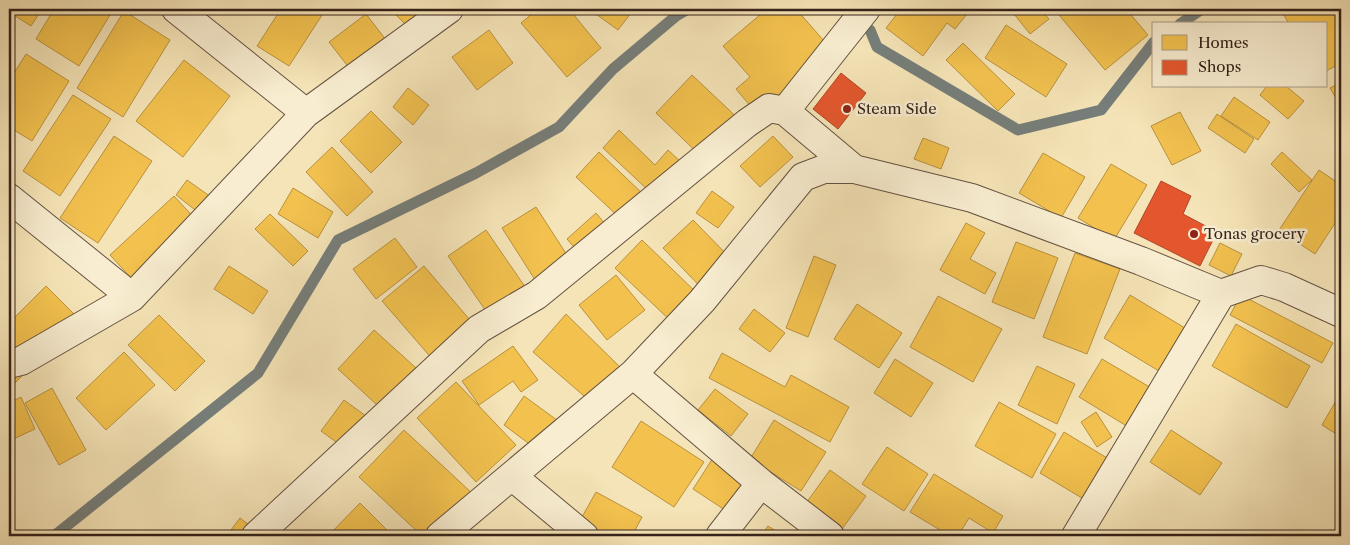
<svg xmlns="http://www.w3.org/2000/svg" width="1350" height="545" viewBox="0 0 1350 545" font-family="'Libre Caslon Text',serif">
<rect width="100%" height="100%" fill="#f5e4b7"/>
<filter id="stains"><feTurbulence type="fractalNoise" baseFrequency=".004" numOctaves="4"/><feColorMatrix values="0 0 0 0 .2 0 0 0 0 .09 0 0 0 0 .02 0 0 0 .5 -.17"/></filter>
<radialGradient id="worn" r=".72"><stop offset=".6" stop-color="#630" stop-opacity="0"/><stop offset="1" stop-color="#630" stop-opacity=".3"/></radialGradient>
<path fill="#f2c14e" stroke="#b9913f" d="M 9,9 L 42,9 L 31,26 L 9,12 Z
M 54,9 L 100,9 L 110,15 L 79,66 L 36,39 Z
M 281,9 L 326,9 L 289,66 L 257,46 Z
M 390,9 L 447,9 L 418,37 Z
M 538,9 L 569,9 L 601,48 L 567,77 L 521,23 Z
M 589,9 L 634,9 L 618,30 Z
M 767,9 L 796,9 L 832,50 L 757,114 L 736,89 L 750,77 L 723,46 Z
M 901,9 L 971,9 L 955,29 L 947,23 L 923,56 L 886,28 Z
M 1010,9 L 1040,9 L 1049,19 L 1030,34 Z
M 1054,9 L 1126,9 L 1148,35 L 1105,70 Z
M 1296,9 L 1341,9 L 1341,63 L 1326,71 L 1326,24 L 1289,24 L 1284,15 Z
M 124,11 L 170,40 L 123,117 L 77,88 Z
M 366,14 L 393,49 L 357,78 L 329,42 Z
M 1006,25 L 1067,64 L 1046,97 L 985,58 Z
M 489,30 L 513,63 L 477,90 L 452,57 Z
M 963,43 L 1015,94 L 998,111 L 946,60 Z
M 26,54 L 69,81 L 32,141 L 9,127 L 9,81 Z
M 184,60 L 230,96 L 183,157 L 136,121 Z
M 692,75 L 745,125 L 709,164 L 656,113 Z
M 1341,82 L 1341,107 L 1330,88 Z
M 1267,86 L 1286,86 L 1304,101 L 1288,119 L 1260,95 Z
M 408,88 L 429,105 L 413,125 L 393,107 Z
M 73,95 L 111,119 L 60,196 L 23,171 Z
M 1234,97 L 1270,122 L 1258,140 L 1221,116 Z
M 371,111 L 402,142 L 371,173 L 340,141 Z
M 1180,112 L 1201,151 L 1172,165 L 1151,126 Z
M 1217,114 L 1254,139 L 1245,153 L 1208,128 Z
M 619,130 L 655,165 L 668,150 L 694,174 L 665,206 L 603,148 Z
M 114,136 L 152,161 L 98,243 L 60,218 Z
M 773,136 L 793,157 L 760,187 L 740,166 Z
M 923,138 L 949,148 L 941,169 L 914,159 Z
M 332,147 L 373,192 L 347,216 L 306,172 Z
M 599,152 L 645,196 L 622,220 L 576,177 Z
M 1282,152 L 1312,180 L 1299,192 L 1271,164 Z
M 1043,153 L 1085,177 L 1061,218 L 1019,193 Z
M 1111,164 L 1147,185 L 1114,240 L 1078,218 Z
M 1319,170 L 1341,185 L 1341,214 L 1315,254 L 1279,230 Z
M 187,180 L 211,197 L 199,213 L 176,195 Z
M 293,188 L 333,212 L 318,238 L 278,214 Z
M 712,191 L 734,207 L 718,228 L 696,213 Z
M 174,196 L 210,235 L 146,294 L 110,255 Z
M 536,207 L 578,272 L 544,294 L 502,228 Z
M 596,213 L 616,237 L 587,262 L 567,239 Z
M 270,214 L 308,251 L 293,266 L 255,229 Z
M 693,220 L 743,271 L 713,300 L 663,248 Z
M 966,223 L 985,233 L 970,259 L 996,273 L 985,294 L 940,270 Z
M 486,230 L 530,294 L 492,320 L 448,256 Z
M 395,238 L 417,267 L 376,299 L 353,269 Z
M 642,240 L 702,298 L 675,325 L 615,268 Z
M 1016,242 L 1058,258 L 1034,319 L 992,302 Z
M 1220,243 L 1242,254 L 1231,276 L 1209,265 Z
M 1075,253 L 1120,269 L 1087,354 L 1043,337 Z
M 814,256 L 836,265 L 808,337 L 786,328 Z
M 229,266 L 268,291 L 253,314 L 214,289 Z
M 424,266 L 481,333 L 440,368 L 382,301 Z
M 616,275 L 645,310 L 607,340 L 579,305 Z
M 46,286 L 79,319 L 14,384 L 9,379 L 9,323 Z
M 1130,295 L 1185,328 L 1159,371 L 1104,338 Z
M 1241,295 L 1333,343 L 1322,363 L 1230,315 Z
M 938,296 L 1002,329 L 973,382 L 910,347 Z
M 857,304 L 902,333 L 879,368 L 834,339 Z
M 754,309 L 785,333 L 770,352 L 739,329 Z
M 566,314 L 621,368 L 598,408 L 533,352 Z
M 159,315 L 205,361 L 175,391 L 128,345 Z
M 1236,324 L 1310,366 L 1287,408 L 1212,366 Z
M 374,330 L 425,376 L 389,416 L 338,369 Z
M 513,346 L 538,380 L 521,392 L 513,381 L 479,405 L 462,381 Z
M 124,352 L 155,385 L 106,430 L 76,398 Z
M 722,353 L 785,387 L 791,375 L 849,407 L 830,442 L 709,378 Z
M 895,359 L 933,383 L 911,417 L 874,393 Z
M 1102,359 L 1153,389 L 1130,428 L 1079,397 Z
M 1037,366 L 1075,384 L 1057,424 L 1018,405 Z
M 456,382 L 516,445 L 476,482 L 417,418 Z
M 52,388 L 86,450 L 59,465 L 25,403 Z
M 715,389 L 748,414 L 731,436 L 698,410 Z
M 1341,392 L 1341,437 L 1322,425 Z
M 524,396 L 565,426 L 544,455 L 504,425 Z
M 21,397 L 35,429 L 9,441 L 9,403 Z
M 344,400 L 381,427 L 358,458 L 321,431 Z
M 999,402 L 1056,434 L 1032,478 L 975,446 Z
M 1096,412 L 1112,437 L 1097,447 L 1081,422 Z
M 774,420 L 826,452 L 801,491 L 750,459 Z
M 641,421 L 704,462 L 674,507 L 612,467 Z
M 404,430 L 474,495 L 434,536 L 422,536 L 359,477 Z
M 1171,430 L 1222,463 L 1200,495 L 1150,462 Z
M 1064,432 L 1122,467 L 1097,507 L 1040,473 Z
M 887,447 L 928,474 L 904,511 L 862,484 Z
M 713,458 L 751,482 L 731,514 L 693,489 Z
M 830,470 L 866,496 L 837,536 L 801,510 Z
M 934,474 L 1003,516 L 993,533 L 969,518 L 958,536 L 950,536 L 910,512 Z
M 596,492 L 642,517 L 632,536 L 600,536 L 578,524 Z
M 360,503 L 393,536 L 328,536 Z
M 240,518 L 262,535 L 261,536 L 231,536 L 228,534 Z
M 768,526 L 784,536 L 761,536 Z"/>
<path fill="#e4572e" stroke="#af4728" d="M 841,73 L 866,93 L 838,129 L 813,109 Z
M 1161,181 L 1191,196 L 1183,214 L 1217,232 L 1200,266 L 1134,233 Z"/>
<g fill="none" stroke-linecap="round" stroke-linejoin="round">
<path stroke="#767e7a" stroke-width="11" d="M 1180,24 L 1202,9
M 870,30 L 877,47 L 1018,130 L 1101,110 L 1154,42
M 54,536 L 258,373 L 338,240 L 476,173 L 559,127 L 613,69 L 676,16 L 688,9"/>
<defs>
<path id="minor" d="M 176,9 L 306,113
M 785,111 L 866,9
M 9,198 L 132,297
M 9,364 L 21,361 L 132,297 L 306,113 L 449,9
M 633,374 L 761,483 L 830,536
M 512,476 L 584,536
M 256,536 L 479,329 L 537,295 L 747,123 L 769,108 L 785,111 L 854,169
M 440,536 L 633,374 L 702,301 L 803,177 L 824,169 L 854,169 L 972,198 L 1141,261 L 1221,294
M 720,536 L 761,483
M 1076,536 L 1221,294 L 1261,280 L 1284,287 L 1341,313"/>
</defs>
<use href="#minor" stroke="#645242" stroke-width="30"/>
<use href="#minor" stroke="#f8edd0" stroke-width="28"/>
</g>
<g fill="#8f2418" stroke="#f8edd0" stroke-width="2">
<circle cx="847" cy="109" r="5"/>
<circle cx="1194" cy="234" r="5"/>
</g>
<g text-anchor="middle" stroke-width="5" stroke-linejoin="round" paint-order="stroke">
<g font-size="15" fill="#34221b" stroke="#f8edd0" text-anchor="start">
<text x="857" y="114">Steam Side</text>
<text x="1204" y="239">Tonas grocery</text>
</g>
</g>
<rect width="1350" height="545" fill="none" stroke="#f5e4b7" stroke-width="30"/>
<rect x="10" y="10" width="1330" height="525" fill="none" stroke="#34221b" stroke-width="2.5"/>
<rect x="15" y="15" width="1320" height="515" fill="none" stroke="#34221b"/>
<rect x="1152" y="22" width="175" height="65" fill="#f8edd0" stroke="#aa9c88"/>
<rect x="1162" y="35" width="25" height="15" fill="#f2c14e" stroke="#aa9c88"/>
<text x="1198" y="48" font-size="15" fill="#34221b">Homes</text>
<rect x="1162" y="60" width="25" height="15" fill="#e4572e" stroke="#aa9c88"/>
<text x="1198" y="72" font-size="15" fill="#34221b">Shops</text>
<rect width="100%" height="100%" filter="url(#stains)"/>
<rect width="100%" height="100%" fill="url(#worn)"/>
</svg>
